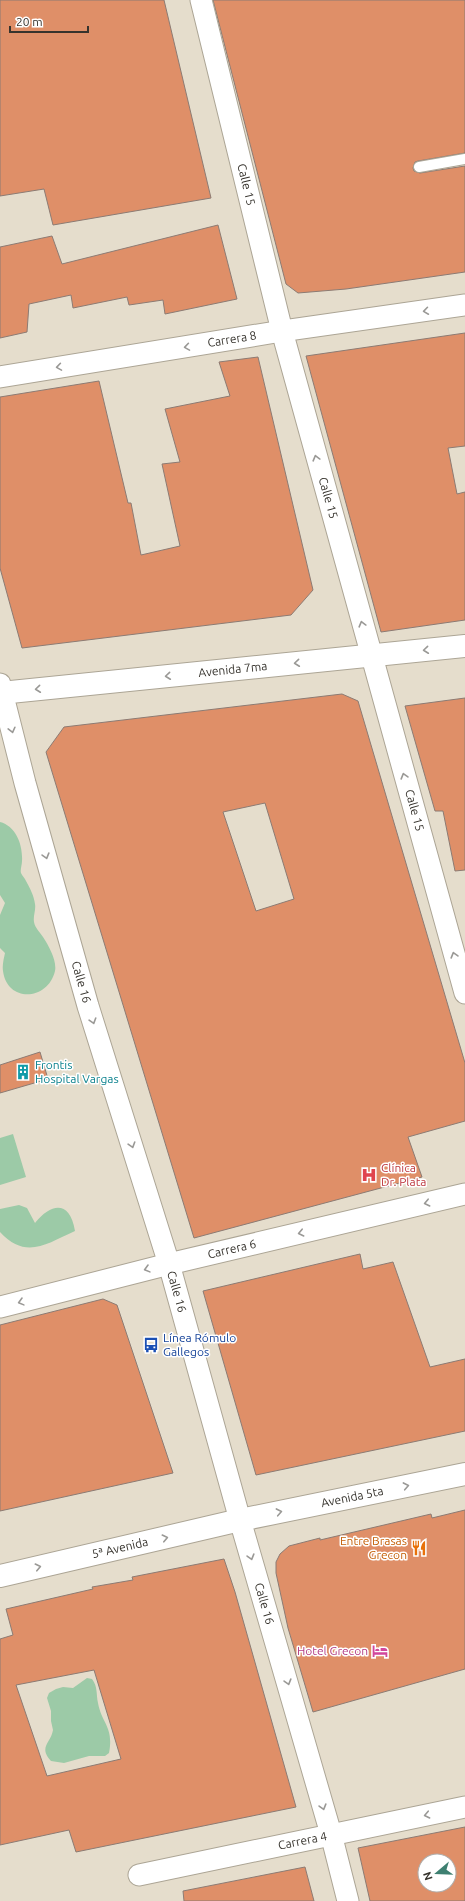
<svg xmlns="http://www.w3.org/2000/svg" width="465" height="1901" viewBox="0 0 465 1901" font-family="Ubuntu,sans-serif">
<rect width="100%" height="100%" fill="#e5ddcc"/>
<path fill="#9ccaa7" d="M 0,822 C 16,826 23,845 22,861 C 22,865 20,870 21,873 C 22,876 25,878 26,881 C 30,888 34,896 35,904 C 36,910 33,916 34,922 C 35,928 40,932 43,937 C 49,946 57,961 55,971 C 48,1001 7,1003 3,971 C 2,965 4,958 5,953 L 0,948 L 0,915 L 5,903 L 0,895 Z
M 13,1134 L 26,1177 L 0,1185 L 0,1138 Z
M 19,1205 L 27,1208 L 35,1223 C 52,1202 70,1201 75,1231 C 46,1244 26,1260 0,1232 L 0,1209 Z
M 87,1678 L 92,1679 C 98,1687 96,1694 98,1703 C 102,1724 114,1727 109,1753 L 105,1756 L 89,1756 L 64,1763 L 51,1761 C 38,1747 51,1743 53,1730 L 51,1721 L 51,1711 L 47,1698 L 49,1693 L 56,1689 L 63,1687 L 73,1688 Z"/>
<path fill="#df8f68" stroke="#8c7b73" fill-rule="evenodd" d="M 0,0 L 164,0 L 211,198 L 53,225 L 44,189 L 0,196 Z
M 213,0 L 465,0 L 465,153 L 418,161 L 415,162 L 413,168 L 414,171 L 420,173 L 465,166 L 465,272 L 346,289 L 298,293 L 286,284 Z
M 218,225 L 237,299 L 165,314 L 163,300 L 129,305 L 127,297 L 73,308 L 71,295 L 29,304 L 27,332 L 0,338 L 0,247 L 52,236 L 62,264 Z
M 465,333 L 465,446 L 448,448 L 457,494 L 465,492 L 465,620 L 381,632 L 306,356 Z
M 258,357 L 313,590 L 291,615 L 22,648 L 0,568 L 0,397 L 99,381 L 128,503 L 131,503 L 141,555 L 180,546 L 162,464 L 180,462 L 165,409 L 230,396 L 219,362 Z
M 342,694 L 358,701 L 465,1063 L 465,1121 L 408,1137 L 422,1177 L 194,1238 L 46,752 L 64,727 ZM 265,803 L 294,899 L 256,911 L 223,812 Z
M 465,698 L 465,870 L 455,871 L 443,811 L 435,811 L 405,706 Z
M 40,1052 L 48,1079 L 0,1093 L 0,1065 Z
M 360,1254 L 363,1269 L 393,1262 L 430,1367 L 465,1359 L 465,1431 L 256,1475 L 203,1291 Z
M 103,1299 L 117,1305 L 173,1473 L 0,1511 L 0,1325 Z
M 465,1510 L 465,1669 L 313,1712 L 288,1628 L 276,1573 L 276,1562 L 280,1554 L 289,1546 L 320,1538 L 320,1540 L 431,1514 L 432,1518 Z
M 224,1559 L 235,1592 L 296,1807 L 76,1852 L 69,1830 L 0,1845 L 0,1639 L 13,1635 L 6,1609 L 93,1589 L 92,1587 L 133,1580 L 132,1577 ZM 94,1670 L 121,1759 L 47,1776 L 16,1685 Z
M 465,1827 L 465,1901 L 370,1901 L 358,1848 ZM 425,1861 L 449,1861 L 449,1885 L 425,1885 Z
M 305,1867 L 314,1901 L 184,1901 L 183,1891 Z"/>
<g fill="none" stroke-linecap="round" stroke-linejoin="round">
<defs>
<path id="service" d="M 419,167 L 465,159"/>
<g id="minor">
<path id="s1" d="M 201,0 L 282,331 L 465,993"/>
<path id="s2" d="M 0,377 L 282,331 L 465,305"/>
<path id="s3" d="M 0,684 L 25,783 L 88,1006 L 169,1264 L 240,1520 L 331,1834 L 348,1901"/>
<path id="s4" d="M 0,1307 L 169,1264 L 465,1194"/>
<path id="s5" d="M 139,1875 L 465,1807"/>
</g>
<g id="tertiary">
<path id="s6" d="M 0,693 L 465,646"/>
<path id="s7" d="M 0,1576 L 240,1520 L 465,1474"/>
</g>
</defs>
<use href="#service" stroke="#aca595" stroke-width="12"/>
<use href="#minor" stroke="#aca595" stroke-width="23"/>
<use href="#tertiary" stroke="#aca595" stroke-width="24"/>
<use href="#service" stroke="#fff" stroke-width="10"/>
<use href="#minor" stroke="#fff" stroke-width="21"/>
<use href="#tertiary" stroke="#fff" stroke-width="22"/>
</g>
<defs><path id="oneway-chevron" d="M-2-3.5L2.5 0L-2 3.5" fill="none" stroke-width="1.6" stroke-linecap="round" stroke-linejoin="round"/></defs>
<g stroke="#9a9996">
<use href="#oneway-chevron" transform="translate(426 311) rotate(172)"/>
<use href="#oneway-chevron" transform="translate(187 347) rotate(171)"/>
<use href="#oneway-chevron" transform="translate(59 367) rotate(171)"/>
<use href="#oneway-chevron" transform="translate(316 458) rotate(-105)"/>
<use href="#oneway-chevron" transform="translate(362 624) rotate(-105)"/>
<use href="#oneway-chevron" transform="translate(426 650) rotate(174)"/>
<use href="#oneway-chevron" transform="translate(297 663) rotate(174)"/>
<use href="#oneway-chevron" transform="translate(168 676) rotate(174)"/>
<use href="#oneway-chevron" transform="translate(38 689) rotate(174)"/>
<use href="#oneway-chevron" transform="translate(12 730) rotate(76)"/>
<use href="#oneway-chevron" transform="translate(404 776) rotate(-106)"/>
<use href="#oneway-chevron" transform="translate(46 856) rotate(74)"/>
<use href="#oneway-chevron" transform="translate(454 955) rotate(-106)"/>
<use href="#oneway-chevron" transform="translate(93 1021) rotate(73)"/>
<use href="#oneway-chevron" transform="translate(132 1145) rotate(73)"/>
<use href="#oneway-chevron" transform="translate(427 1203) rotate(167)"/>
<use href="#oneway-chevron" transform="translate(301 1233) rotate(167)"/>
<use href="#oneway-chevron" transform="translate(147 1269) rotate(165)"/>
<use href="#oneway-chevron" transform="translate(21 1302) rotate(165)"/>
<use href="#oneway-chevron" transform="translate(406 1486) rotate(-11)"/>
<use href="#oneway-chevron" transform="translate(279 1512) rotate(-11)"/>
<use href="#oneway-chevron" transform="translate(165 1538) rotate(-13)"/>
<use href="#oneway-chevron" transform="translate(251 1557) rotate(74)"/>
<use href="#oneway-chevron" transform="translate(38 1567) rotate(-13)"/>
<use href="#oneway-chevron" transform="translate(288 1682) rotate(74)"/>
<use href="#oneway-chevron" transform="translate(323 1807) rotate(74)"/>
<use href="#oneway-chevron" transform="translate(427 1815) rotate(168)"/>
</g>
<defs>
<symbol id="building-bare" viewBox="-9 -9 18 18"><path d="M-4-6H4V6H1V3H-1V6H-4ZM-2.5-4.3h1.7v1.8h-1.7ZM.8-4.3h1.7v1.8H.8ZM-2.5-1h1.7V.8h-1.7ZM.8-1h1.7V.8H.8Z" fill="#0f9aa8" stroke="#fff" stroke-width="2.5" paint-order="stroke"/></symbol>
<symbol id="hospital-bare" viewBox="-9 -9 18 18"><path d="M-5-5h3v3.5h4V-5h3V5h-3V1.5h-4V5h-3Z" fill="#e0444e" stroke="#fff" stroke-width="2.5" paint-order="stroke"/></symbol>
<symbol id="bus-bare" viewBox="-9 -9 18 18"><path d="M-5-6H5V4H4V6H2V4H-2V6H-4V4H-5ZM-3.5-4V0h7V-4ZM-3.5 1.2v1.5H-2V1.2ZM2 1.2v1.5H3.5V1.2Z" fill="#1a4fb4" stroke="#fff" stroke-width="2.5" paint-order="stroke"/></symbol>
<symbol id="restaurant-bare" viewBox="-9 -9 18 18"><path d="M-5-6h1v4h1v-4h1v4h1v-4h1v5L-1.5 .5V6h-2V.5L-5-1ZM5-6V6H3V1.5H1.5Q1.5-4 5-6Z" fill="#e8710a" stroke="#fff" stroke-width="2.5" paint-order="stroke"/></symbol>
<symbol id="hotel-bare" viewBox="-9 -9 18 18"><path d="M-6-4.5h1.5V1H6V5H4.5V3h-9V5H-6ZM-4 0a1.8 1.8 0 1 1 3.6 0ZM.5 0V-2.5h3Q6-2.5 6 0Z" fill="#d1479c" stroke="#fff" stroke-width="2.5" paint-order="stroke"/></symbol>
</defs>
<g fill-rule="evenodd">
<use href="#building-bare" x="12" y="1061" width="22" height="22"/>
<use href="#hospital-bare" x="358" y="1164" width="22" height="22"/>
<use href="#bus-bare" x="140" y="1334" width="22" height="22"/>
<use href="#restaurant-bare" x="408" y="1537" width="22" height="22"/>
<use href="#hotel-bare" x="369" y="1640" width="22" height="22"/>
</g>
<g text-anchor="middle" stroke-width="3" stroke-linejoin="round" paint-order="stroke">
<g font-size="12" fill="#36332d" stroke="#fff">
<text dy="4" stroke="none"><textPath href="#s1" startOffset="190">Calle 15</textPath></text>
<text dy="4" stroke="none"><textPath href="#s2" startOffset="235">Carrera 8</textPath></text>
<text dy="4" stroke="none"><textPath href="#s1" startOffset="514">Calle 15</textPath></text>
<text dy="4" stroke="none"><textPath href="#s6" startOffset="234">Avenida 7ma</textPath></text>
<text dy="4" stroke="none"><textPath href="#s1" startOffset="838">Calle 15</textPath></text>
<text dy="4" stroke="none"><textPath href="#s3" startOffset="309">Calle 16</textPath></text>
<text dy="4" stroke="none"><textPath href="#s4" startOffset="239">Carrera 6</textPath></text>
<text dy="4" stroke="none"><textPath href="#s3" startOffset="633">Calle 16</textPath></text>
<text dy="4" stroke="none"><textPath href="#s7" startOffset="361">Avenida 5ta</textPath></text>
<text transform="translate(120 1548) rotate(-13)" y="4">5ª Avenida</text>
<text dy="4" stroke="none"><textPath href="#s3" startOffset="957">Calle 16</textPath></text>
<text dy="4" stroke="none"><textPath href="#s5" startOffset="167">Carrera 4</textPath></text>
</g>
<g font-size="12" fill="#0d838f" stroke="#fff" text-anchor="start">
<text x="35" y="1069">Frontis<tspan x="35" dy="14">Hospital Vargas</tspan></text>
</g>
<g font-size="12" fill="#be3a42" stroke="#fff" text-anchor="start">
<text x="381" y="1172">Clínica<tspan x="381" dy="14">Dr. Plata</tspan></text>
</g>
<g font-size="12" fill="#164399" stroke="#fff" text-anchor="start">
<text x="163" y="1342">Línea Rómulo<tspan x="163" dy="14">Gallegos</tspan></text>
</g>
<g font-size="12" fill="#c56008" stroke="#fff" text-anchor="end">
<text x="407" y="1545">Entre Brasas<tspan x="407" dy="14">Grecon</tspan></text>
</g>
<g font-size="12" fill="#b23c85" stroke="#fff" text-anchor="end">
<text x="368" y="1655">Hotel Grecon</text>
</g>
</g>
<g transform="translate(437 1873) rotate(251)"><circle r="19" fill="#ffffff" stroke="#afadab"/>
<path d="M0-3L7 15L0 10L-7 15Z" fill="#3e8071"/>
<text y="-6" font-size="11" font-weight="bold" text-anchor="middle" fill="#36332d">N</text>
</g>
<path d="M10 26v6h78v-6" fill="none" stroke="#36332d" stroke-width="2"/>
<text x="16" y="26" font-size="12" fill="#36332d" stroke="#ffffff" stroke-width="3" paint-order="stroke">20 m</text>
</svg>
